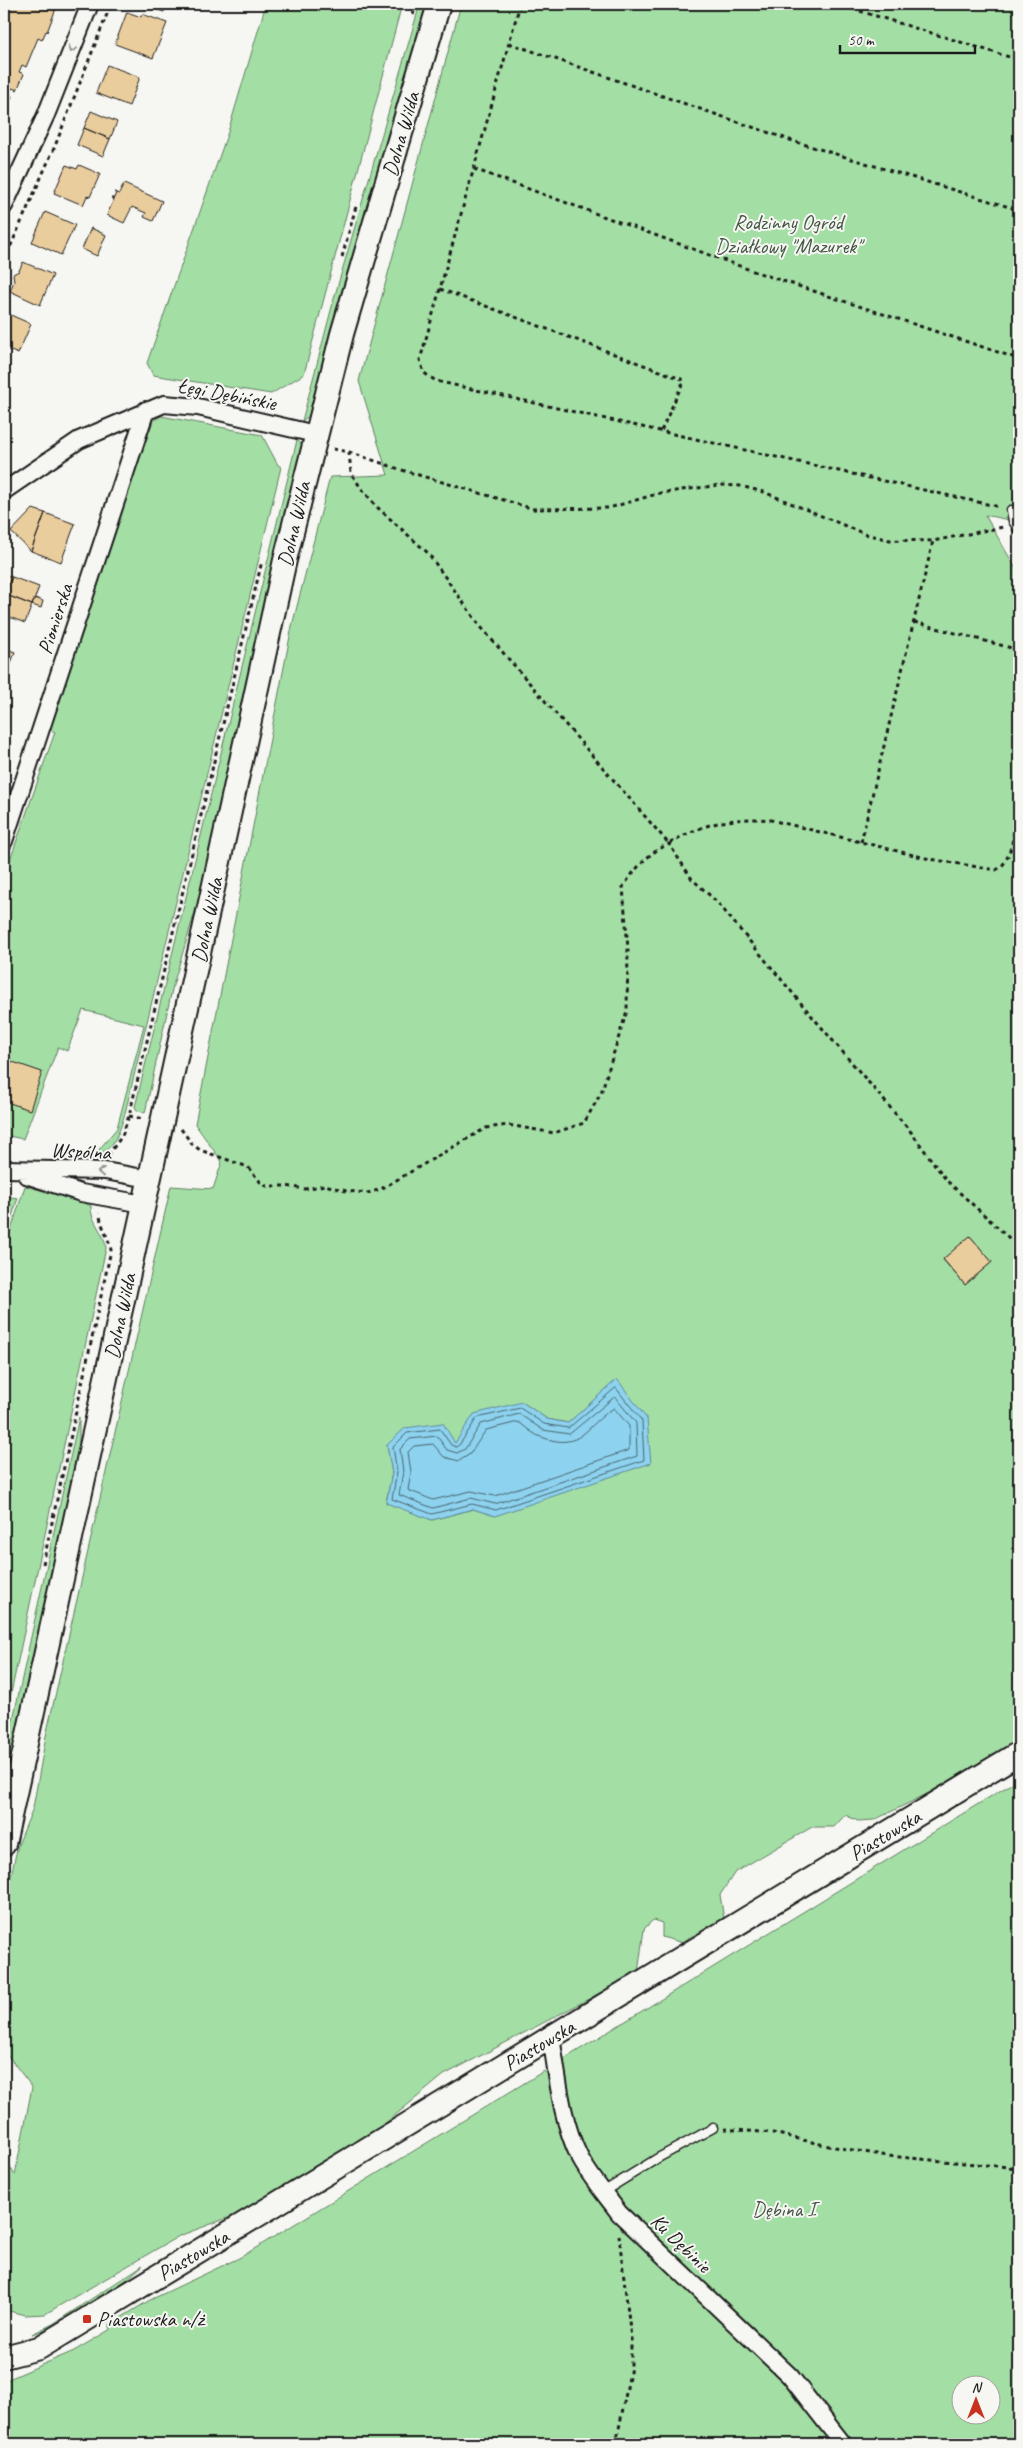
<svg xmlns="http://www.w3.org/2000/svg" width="1023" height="2448" viewBox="0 0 1023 2448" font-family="Caveat,sans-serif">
<rect width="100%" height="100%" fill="#f6f6f2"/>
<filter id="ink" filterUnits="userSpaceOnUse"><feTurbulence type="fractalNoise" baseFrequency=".02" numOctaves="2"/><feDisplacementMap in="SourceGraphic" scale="10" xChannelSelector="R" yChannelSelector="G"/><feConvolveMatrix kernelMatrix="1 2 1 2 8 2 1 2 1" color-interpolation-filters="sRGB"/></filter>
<g filter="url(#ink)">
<path fill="#a3dfa5" stroke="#607e60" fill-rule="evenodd" d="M 266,4 L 402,4 L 304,374 L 271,394 L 153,375 L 147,363 L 228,132 Z
M 420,4 L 429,4 L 310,415 L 302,421 L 335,295 Z
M 461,4 L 1019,4 L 1019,522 L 985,515 L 1019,574 L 1019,1738 L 931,1792 L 874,1820 L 858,1821 L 845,1815 L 834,1827 L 812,1827 L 735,1872 L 720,1895 L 724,1919 L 683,1943 L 662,1937 L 662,1923 L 653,1920 L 644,1929 L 638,1973 L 444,2075 L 371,2135 L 238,2214 L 179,2236 L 45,2314 L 25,2315 L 9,2311 L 4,2328 L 4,2158 L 15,2175 L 32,2087 L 6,2053 L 4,2040 L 4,1906 L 18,1845 L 33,1808 L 46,1736 L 171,1186 L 213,1189 L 222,1162 L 195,1124 L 292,626 L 330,477 L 388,475 L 359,381 ZM 970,1236 L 992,1262 L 965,1285 L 943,1260 ZM 617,1380 L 496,1516 L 473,1509 L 432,1520 L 386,1502 L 392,1473 L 387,1445 L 455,1443 L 522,1402 L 547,1419 L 568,1423 Z
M 161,416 L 262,435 L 278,465 L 281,467 L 125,1113 C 121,1127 114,1152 97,1154 L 97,1152 L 117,1128 L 144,1025 L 83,1010 L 67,1051 L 58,1047 L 23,1139 L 4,1135 L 4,877 L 55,732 L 44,727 L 153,421 Z
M 297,440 L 302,445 L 301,451 L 207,872 L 173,985 L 145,1113 L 137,1110 L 135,1107 L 138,1095 Z
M 25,1186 L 78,1200 L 91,1206 C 90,1222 105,1232 106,1248 L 4,1726 L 4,1252 Z
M 4,1196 L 18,1198 L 4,1241 Z
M 79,1417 L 79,1453 L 4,1796 L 4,1761 Z
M 1019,1779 L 1019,2444 L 4,2444 L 4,2381 L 74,2351 L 111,2329 L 109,2325 L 150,2300 L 241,2257 L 544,2071 L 549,2075 L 564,2067 L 564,2059 ZM 960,2386 L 990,2386 L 990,2416 L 960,2416 Z
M 143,2265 C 111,2294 74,2322 32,2334 L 53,2324 Z"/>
<path fill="#8dd2ee" stroke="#60899a" d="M 617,1379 L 647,1419 L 651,1463 L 495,1516 L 473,1509 L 432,1520 L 386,1503 L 392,1473 L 387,1445 L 405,1428 L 443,1423 L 455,1443 L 474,1414 L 522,1402 L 547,1419 L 568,1423 Z"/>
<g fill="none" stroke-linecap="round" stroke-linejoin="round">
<path stroke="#496570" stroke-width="1" d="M 616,1388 L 642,1421 L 644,1460 L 496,1510 L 472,1504 L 432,1514 L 392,1499 L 397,1472 L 393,1447 L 407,1433 L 440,1429 L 451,1445 L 456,1447 L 460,1444 L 477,1418 L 520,1408 L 544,1424 L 568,1428 Z
M 615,1397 L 636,1423 L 637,1456 L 495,1504 L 471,1498 L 433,1508 L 399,1495 L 403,1472 L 400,1449 L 410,1439 L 437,1436 L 447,1450 L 457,1453 L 465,1449 L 481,1424 L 519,1414 L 543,1430 L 569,1434 Z
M 614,1408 L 629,1426 L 629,1450 L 495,1496 L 471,1491 L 433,1500 L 408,1490 L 411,1472 L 408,1452 L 414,1446 L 433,1444 L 444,1457 L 459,1461 L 470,1454 L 486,1430 L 518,1422 C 525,1426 532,1434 541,1437 C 583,1452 584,1426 614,1408 Z"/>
</g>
<path fill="#eacd9d" stroke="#1c1c1c" d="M 4,4 L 53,4 L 57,6 L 47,32 L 46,31 L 42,40 L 38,38 L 26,67 L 22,65 L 19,72 L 24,74 L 17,90 L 12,88 L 9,94 L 12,96 L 4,116 Z
M 140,4 L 166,4 L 164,12 Z
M 127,12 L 141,17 L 142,14 L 167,23 L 153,58 L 115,44 Z
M 107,65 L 140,77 L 129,106 L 96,93 Z
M 91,111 L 117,122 L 110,139 L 84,128 Z
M 84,128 L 110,139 L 103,156 L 77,145 Z
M 66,165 L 77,169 L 79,165 L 100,174 L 90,197 L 87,196 L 83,205 L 54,193 Z
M 124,184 L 162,201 L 153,221 L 144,217 L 146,213 L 132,207 L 124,223 L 107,215 L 114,199 L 111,198 L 114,198 L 116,193 L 114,192 L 119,194 Z
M 45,212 L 75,225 L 61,255 L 32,242 Z
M 91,228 L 106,235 L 97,256 L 82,249 Z
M 23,262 L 53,275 L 40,305 L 10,291 L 14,281 L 13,274 L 19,271 Z
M 4,312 L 31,324 L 18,354 L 4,348 Z
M 33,509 L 45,513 L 31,551 L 11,532 Z
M 45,513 L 75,524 L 61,562 L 31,551 Z
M 4,574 L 12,577 L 4,594 Z
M 12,577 L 39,587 L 32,605 L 4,594 Z
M 4,594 L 32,605 L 25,623 L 4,615 Z
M 35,598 L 43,601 L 41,608 L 32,605 Z
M 4,645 L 4,648 L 15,652 L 4,683 Z
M 4,1059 L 42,1072 L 30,1110 L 4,1101 Z
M 970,1236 L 992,1262 L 965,1285 L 943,1259 Z"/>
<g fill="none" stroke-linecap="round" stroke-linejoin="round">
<defs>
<path id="lane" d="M 1011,510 L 1013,521 L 1019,531
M 603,2192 L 658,2158 L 713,2128"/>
<path id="street" d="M 4,206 L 46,115 L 90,4
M 4,491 L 79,440 L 164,404 L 198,407 L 315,434
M 4,841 L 146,410
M 4,1169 L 105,1171 L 149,1179
M 26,1175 L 81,1193 L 144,1204
M 551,2037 C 558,2078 561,2119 579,2156 C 589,2176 606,2195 619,2213 L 790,2376 L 843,2444"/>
<path id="secondary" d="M 4,1844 L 285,560 L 342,334 L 439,4
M 4,2357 L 39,2348 L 1019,1753"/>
</defs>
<use href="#lane" stroke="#1c1c1c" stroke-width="11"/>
<use href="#street" stroke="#1c1c1c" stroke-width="20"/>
<use href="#secondary" stroke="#1c1c1c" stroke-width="26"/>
<path stroke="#1c1c1c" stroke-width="3" stroke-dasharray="4 4" stroke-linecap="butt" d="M 520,4 L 420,360 L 424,373 L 436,381 L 1000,507
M 837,4 L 1019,60
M 413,15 L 416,4
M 509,43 L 790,140 L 1019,210
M 474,169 L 756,272 L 1019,359
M 342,257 L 357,203
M 4,261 L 55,146 L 111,4
M 440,289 L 684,380 L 661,431
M 333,449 L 349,452 L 405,471 L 534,509 L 609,508 L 660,493 L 720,485 L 740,486 L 764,492 L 865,534 L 890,540 L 933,541 L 1003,527
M 349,452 L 351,473 L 361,488 L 377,507 L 428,553 L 480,626 L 669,844 C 699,824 735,816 771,820 L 930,859 L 996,870 C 1014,862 1014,823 1019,805
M 1015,500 L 1019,486
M 914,622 L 1019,650
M 861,842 L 933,541
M 129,1116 L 143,1119
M 181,1129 L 192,1144 L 200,1150 L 248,1167 L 262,1184 L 267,1186 L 286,1186 L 305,1189 L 325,1185 L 346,1191 L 368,1193 L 381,1189 L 486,1128 L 508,1125 L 554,1133 L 584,1123 L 601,1093 L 627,1011 L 628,949 L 623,887 C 635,869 649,852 669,844 L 692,879 L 717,902 L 805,1008 L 911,1132 L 947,1181 L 1019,1247
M 108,1155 L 122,1136 L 129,1116 L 262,561
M 43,1564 L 111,1250 C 109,1238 99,1222 100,1213
M 724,2129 L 773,2133 L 829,2146 L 888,2156 L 1019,2168
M 4,2441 L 7,2444
M 616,2444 L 631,2367 L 631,2338 L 619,2235"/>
<use href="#lane" stroke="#f6f6f2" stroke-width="8"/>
<use href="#street" stroke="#f6f6f2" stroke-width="16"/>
<use href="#secondary" stroke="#f6f6f2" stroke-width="22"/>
</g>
<defs><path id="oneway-chevron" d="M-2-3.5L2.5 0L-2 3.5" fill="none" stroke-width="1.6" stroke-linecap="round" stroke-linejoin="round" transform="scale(1.25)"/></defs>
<g stroke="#949492">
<use href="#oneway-chevron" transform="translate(72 49) rotate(112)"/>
<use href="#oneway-chevron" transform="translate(101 1172) rotate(-176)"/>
</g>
</g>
<rect fill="#c8321e" stroke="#f6f6f2" stroke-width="2" x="82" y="2314" width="10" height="10" rx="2.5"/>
<g text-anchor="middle" stroke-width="4" stroke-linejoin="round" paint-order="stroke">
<g font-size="21" fill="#1c1c1c" stroke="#f6f6f2">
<text transform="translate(401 134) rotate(-74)" y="7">Dolna Wilda</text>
<text transform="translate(227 394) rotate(11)" y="7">Łęgi Dębińskie</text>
<text transform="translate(294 524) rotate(-77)" y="7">Dolna Wilda</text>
<text transform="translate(55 619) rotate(-72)" y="7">Pionierska</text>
<text transform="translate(207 920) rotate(-78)" y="7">Dolna Wilda</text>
<text transform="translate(81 1151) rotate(3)" y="7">Wspólna</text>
<text transform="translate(120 1316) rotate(-78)" y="7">Dolna Wilda</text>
<text transform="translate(885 1835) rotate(-31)" y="7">Piastowska</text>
<text transform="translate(539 2045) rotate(-31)" y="7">Piastowska</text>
<text transform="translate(681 2243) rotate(44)" y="7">Ku Dębinie</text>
<text transform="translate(193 2255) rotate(-31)" y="7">Piastowska</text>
</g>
<g font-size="21" fill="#445645" stroke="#f6f6f2">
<text x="788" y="229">Rodzinny Ogród<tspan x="788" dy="24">Działkowy "Mazurek"</tspan></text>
<text x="784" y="2216">Dębina I</text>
</g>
<g font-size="21" fill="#1c1c1c" stroke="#f6f6f2" text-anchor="start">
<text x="97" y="2326">Piastowska n/ż</text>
</g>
</g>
<rect width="1023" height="2448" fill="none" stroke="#f6f6f2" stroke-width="20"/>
<rect x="10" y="10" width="1003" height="2428" fill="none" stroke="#1c1c1c" stroke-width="2" filter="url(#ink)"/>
<g transform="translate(976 2400)"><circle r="24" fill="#f6f6f2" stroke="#9f9f9c"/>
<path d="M0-4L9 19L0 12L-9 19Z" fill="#c8321e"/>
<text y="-8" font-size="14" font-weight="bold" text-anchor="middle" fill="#1c1c1c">N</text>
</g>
<path d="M840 45v8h135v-8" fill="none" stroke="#1c1c1c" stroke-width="2.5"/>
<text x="848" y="45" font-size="15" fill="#1c1c1c" stroke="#f6f6f2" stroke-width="4" paint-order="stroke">50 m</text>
</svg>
